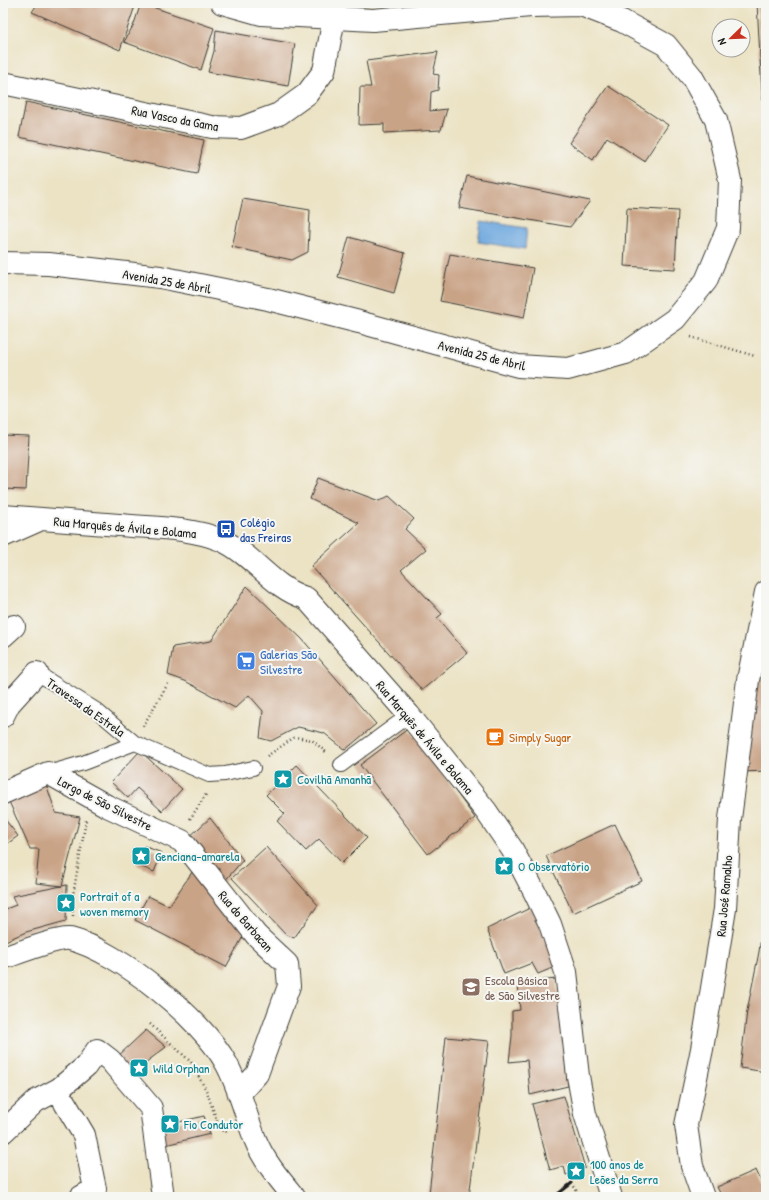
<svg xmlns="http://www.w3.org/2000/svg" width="769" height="1200" viewBox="0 0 769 1200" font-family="'Patrick Hand',sans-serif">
<rect width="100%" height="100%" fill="#f6f6f2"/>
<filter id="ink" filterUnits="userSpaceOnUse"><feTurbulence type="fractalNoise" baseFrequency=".025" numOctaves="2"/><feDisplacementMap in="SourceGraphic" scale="8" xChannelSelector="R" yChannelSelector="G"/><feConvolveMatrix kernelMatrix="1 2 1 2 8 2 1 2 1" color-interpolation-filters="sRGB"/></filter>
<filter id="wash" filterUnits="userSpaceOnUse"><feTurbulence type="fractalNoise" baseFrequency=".012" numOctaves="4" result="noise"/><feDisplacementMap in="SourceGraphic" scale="16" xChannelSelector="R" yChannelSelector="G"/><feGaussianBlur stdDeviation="0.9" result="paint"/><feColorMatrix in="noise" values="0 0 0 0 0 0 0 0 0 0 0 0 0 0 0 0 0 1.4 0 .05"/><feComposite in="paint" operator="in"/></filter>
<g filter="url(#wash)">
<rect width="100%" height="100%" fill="#ece3c5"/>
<path fill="#70a9df" stroke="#46627e" d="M 481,221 L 527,228 L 525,249 L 478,242 Z"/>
<g id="blocks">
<path fill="#c9a386" d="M 38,3 L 136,3 L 120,50 L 32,12 Z
M 141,3 L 214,28 L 201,70 L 124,42 L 134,24 Z
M 757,3 L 766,3 L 766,147 L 765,147 Z
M 216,30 L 295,44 L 288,86 L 208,72 L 214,51 Z
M 438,52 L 433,74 L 439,75 L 438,90 L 431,92 L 430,111 L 447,109 L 441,130 L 384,133 L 384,124 L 359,125 L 360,87 L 371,87 L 366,61 Z
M 608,86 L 668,125 L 644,161 L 607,137 L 593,160 L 569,143 Z
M 26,102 L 204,140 L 197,174 L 19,137 Z
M 467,176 L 590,201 L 570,227 L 459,208 Z
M 243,199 L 310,210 L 308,252 L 292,260 L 232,247 Z
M 627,208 L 678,211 L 675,269 L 624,266 Z
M 349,237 L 405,253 L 394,293 L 338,277 Z
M 450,254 L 533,268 L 524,318 L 440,301 Z
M 3,435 L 29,436 L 26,490 L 3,489 Z
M 318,478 L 379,501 L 389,496 L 414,519 L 405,529 L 426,549 L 401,570 L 442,614 L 437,618 L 467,653 L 422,690 L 311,566 L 359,523 L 310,499 Z
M 247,586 L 302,639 L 376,724 L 345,750 L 324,733 L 298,727 L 271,741 L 260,738 L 263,711 L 249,695 L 235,708 L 185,681 L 168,675 L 173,647 L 211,641 Z
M 765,654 L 766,771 L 742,772 L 747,729 Z
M 409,728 L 475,818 L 428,854 L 360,765 Z
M 140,751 L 182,789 L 162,811 L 137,788 L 128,798 L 111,782 Z
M 297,765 L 367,838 L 342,863 L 319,839 L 306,851 L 277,821 L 285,814 L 266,795 Z
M 45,781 L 56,813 L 80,817 L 62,886 L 36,883 L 39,849 L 30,849 L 7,797 Z
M 3,817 L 18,836 L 3,847 Z
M 210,818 L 243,860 L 222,884 L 187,839 Z
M 615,824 L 642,881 L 573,913 L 546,856 Z
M 144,846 L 162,853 L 154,872 L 137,865 Z
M 266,847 L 318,905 L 294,938 L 285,934 L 232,878 Z
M 197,865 L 245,933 L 226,967 L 135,920 L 148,896 L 169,906 Z
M 67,885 L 66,921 L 26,932 L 3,942 L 3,910 L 16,905 L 12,896 Z
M 532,907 L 557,966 L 538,974 L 532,963 L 504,974 L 487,929 Z
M 765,907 L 766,908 L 766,1072 L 740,1068 L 747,1011 L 759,952 Z
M 556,979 L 568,1086 L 530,1095 L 527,1060 L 509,1062 L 512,1036 L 512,1011 L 520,1010 L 518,983 Z
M 146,1030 L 166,1047 L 128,1076 L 116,1058 Z
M 446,1037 L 489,1041 L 469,1197 L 429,1194 Z
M 564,1096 L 585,1168 L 566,1175 L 564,1166 L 550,1170 L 532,1104 Z
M 204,1116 L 210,1134 L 161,1146 L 158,1127 Z
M 756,1170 L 766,1192 L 766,1197 L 722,1197 L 717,1187 Z"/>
</g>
</g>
<g filter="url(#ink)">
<use href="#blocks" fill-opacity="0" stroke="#3b3a35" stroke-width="1"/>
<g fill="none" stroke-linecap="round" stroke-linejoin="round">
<defs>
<path id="lane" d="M 37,673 L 96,710 L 135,743 L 209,775 L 225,774 L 253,768
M 341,765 L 409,715
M 48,773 L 83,763 L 135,743"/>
<path id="street" d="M 3,83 L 212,127 L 241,128 L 279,114 L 307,94 L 324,71 L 334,18
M 3,263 L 49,264 L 160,277 L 268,299 L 359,322 L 518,366 L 568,369 L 626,353 L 675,319 L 706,281 L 728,228 L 730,180 L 716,120 L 692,77 L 666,45 L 622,21 L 581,5 L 531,6 L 373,20 L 261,14 L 222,3
M 3,636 L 14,626
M 3,716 L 9,704 L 37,673
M 3,793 L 48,773 L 107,806 L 182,841 L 256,935 L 287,964 L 289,986 L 257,1074 L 239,1094
M 3,958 C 15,954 59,937 70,939 C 119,951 202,1019 226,1063 C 239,1086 245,1114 255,1139 C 263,1160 280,1180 294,1197
M 65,1103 L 84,1135 L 95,1189 L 81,1197
M 3,1132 L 36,1101 L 59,1089 L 86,1066 L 97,1050 L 110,1060 L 151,1108 L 163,1197
M 703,1197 L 692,1166 L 686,1125 L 702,1049 L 725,909 L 730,819 L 748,680 L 766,592"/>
<path id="secondary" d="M 3,516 C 42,519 80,522 119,525 C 153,528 189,527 221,540 C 253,554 273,589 306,598 L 409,715 L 486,811 L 512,849 L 535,893 L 550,924 L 566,972 L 578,1076 L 585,1114 L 611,1197
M 3,536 L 37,521"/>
</defs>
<use href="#lane" stroke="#3b3a35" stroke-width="16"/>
<use href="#street" stroke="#3b3a35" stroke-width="24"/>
<use href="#secondary" stroke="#3b3a35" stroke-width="24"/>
<path stroke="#3b3a35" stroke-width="2.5" stroke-dasharray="1 3" stroke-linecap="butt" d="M 691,337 L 755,356
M 143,726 L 169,682
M 267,756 L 295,737 L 312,740 L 327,753
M 190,819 L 207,793
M 73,916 L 72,901 L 86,820
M 150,1024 L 191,1062 L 207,1092 L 220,1130 L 227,1132
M 572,1183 L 580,1197"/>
<use href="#lane" stroke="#fff" stroke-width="14"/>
<use href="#street" stroke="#fff" stroke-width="22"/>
<use href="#secondary" stroke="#fff" stroke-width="22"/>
<path stroke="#1c1c1c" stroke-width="3" d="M 554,1197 L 572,1183"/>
</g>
</g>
<defs>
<symbol id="bus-square" viewBox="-11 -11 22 22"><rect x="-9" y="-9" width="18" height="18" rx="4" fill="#1a4fb4" stroke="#f6f6f2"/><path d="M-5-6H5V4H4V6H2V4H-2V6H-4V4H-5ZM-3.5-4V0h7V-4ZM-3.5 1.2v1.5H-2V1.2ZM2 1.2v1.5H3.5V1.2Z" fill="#fff"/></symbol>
<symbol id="supermarket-square" viewBox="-11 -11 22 22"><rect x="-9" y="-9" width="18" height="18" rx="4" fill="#3f7fe0" stroke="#f6f6f2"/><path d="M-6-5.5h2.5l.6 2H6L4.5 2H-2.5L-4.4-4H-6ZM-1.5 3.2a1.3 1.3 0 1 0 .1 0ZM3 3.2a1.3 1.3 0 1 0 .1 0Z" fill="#fff"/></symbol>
<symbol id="cafe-square" viewBox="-11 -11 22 22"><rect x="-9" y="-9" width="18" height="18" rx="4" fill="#e8710a" stroke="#f6f6f2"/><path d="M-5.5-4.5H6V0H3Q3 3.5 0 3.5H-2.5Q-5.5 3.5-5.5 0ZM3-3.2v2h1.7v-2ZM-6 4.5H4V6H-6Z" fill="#fff"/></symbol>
<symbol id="sight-square" viewBox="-11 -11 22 22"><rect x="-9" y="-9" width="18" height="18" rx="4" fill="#0f9aa8" stroke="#f6f6f2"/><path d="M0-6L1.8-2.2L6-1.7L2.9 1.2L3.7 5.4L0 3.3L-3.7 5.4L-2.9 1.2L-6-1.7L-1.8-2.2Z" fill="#fff"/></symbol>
<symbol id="school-square" viewBox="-11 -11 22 22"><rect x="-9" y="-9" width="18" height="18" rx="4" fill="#8d6e63" stroke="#f6f6f2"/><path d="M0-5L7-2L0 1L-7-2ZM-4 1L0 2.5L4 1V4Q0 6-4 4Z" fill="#fff"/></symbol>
</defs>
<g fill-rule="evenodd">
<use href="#bus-square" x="215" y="518" width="22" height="22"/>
<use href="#supermarket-square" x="235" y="650" width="22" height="22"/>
<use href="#cafe-square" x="484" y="726" width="22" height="22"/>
<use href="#sight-square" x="272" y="768" width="22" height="22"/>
<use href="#sight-square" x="130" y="845" width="22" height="22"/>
<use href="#sight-square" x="493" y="855" width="22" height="22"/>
<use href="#sight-square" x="55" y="892" width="22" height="22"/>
<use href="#school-square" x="460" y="976" width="22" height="22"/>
<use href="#sight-square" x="128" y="1057" width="22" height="22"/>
<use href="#sight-square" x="159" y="1113" width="22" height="22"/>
<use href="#sight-square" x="565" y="1160" width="22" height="22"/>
</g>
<g text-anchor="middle" stroke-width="4" stroke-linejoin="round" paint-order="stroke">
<g font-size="13" fill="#1c1c1c" stroke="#f6f6f2">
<text transform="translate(175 118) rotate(11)" y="5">Rua Vasco da Gama</text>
<text transform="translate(167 281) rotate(10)" y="5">Avenida 25 de Abril</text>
<text transform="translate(482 355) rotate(14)" y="5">Avenida 25 de Abril</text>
<text transform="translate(125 527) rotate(5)" y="5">Rua Marquês de Ávila e Bolama</text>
<text transform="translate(86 707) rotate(35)" y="5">Travessa da Estrela</text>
<text transform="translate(425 737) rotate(50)" y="5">Rua Marquês de Ávila e Bolama</text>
<text transform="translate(105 803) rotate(27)" y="5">Largo de São Silvestre</text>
<text transform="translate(724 896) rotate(-85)" y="5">Rua José Ramalho</text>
<text transform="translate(246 921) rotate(49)" y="5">Rua do Barbacan</text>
</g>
<g font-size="13" fill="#164399" stroke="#f6f6f2" text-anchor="start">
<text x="240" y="527">Colégio<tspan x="240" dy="15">das Freiras</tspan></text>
</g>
<g font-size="13" fill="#366cbe" stroke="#f6f6f2" text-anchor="start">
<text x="260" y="659">Galerias São<tspan x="260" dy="15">Silvestre</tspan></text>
</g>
<g font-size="13" fill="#c56008" stroke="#f6f6f2" text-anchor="start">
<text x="509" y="742">Simply Sugar</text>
</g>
<g font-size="13" fill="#0d838f" stroke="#f6f6f2" text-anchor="start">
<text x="297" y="784">Covilhã Amanhã</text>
<text x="155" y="861">Genciana-amarela</text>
<text x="518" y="871">O Observatório</text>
<text x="80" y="901">Portrait of a<tspan x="80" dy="15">woven memory</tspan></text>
<text x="153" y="1073">Wild Orphan</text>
<text x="184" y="1129">Fio Condutor</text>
<text x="590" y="1169">100 anos de<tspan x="590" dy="15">Leões da Serra</tspan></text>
</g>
<g font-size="13" fill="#785e54" stroke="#f6f6f2" text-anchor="start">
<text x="485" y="985">Escola Básica<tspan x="485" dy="15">de São Silvestre</tspan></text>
</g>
</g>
<rect width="769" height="1200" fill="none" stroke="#f6f6f2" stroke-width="16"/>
<g transform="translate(731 38) rotate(247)"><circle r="19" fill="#f6f6f2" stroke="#9f9f9c"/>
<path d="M0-3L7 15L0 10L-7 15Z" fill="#c8321e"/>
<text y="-6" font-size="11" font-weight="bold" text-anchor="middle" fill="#1c1c1c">N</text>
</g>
</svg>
